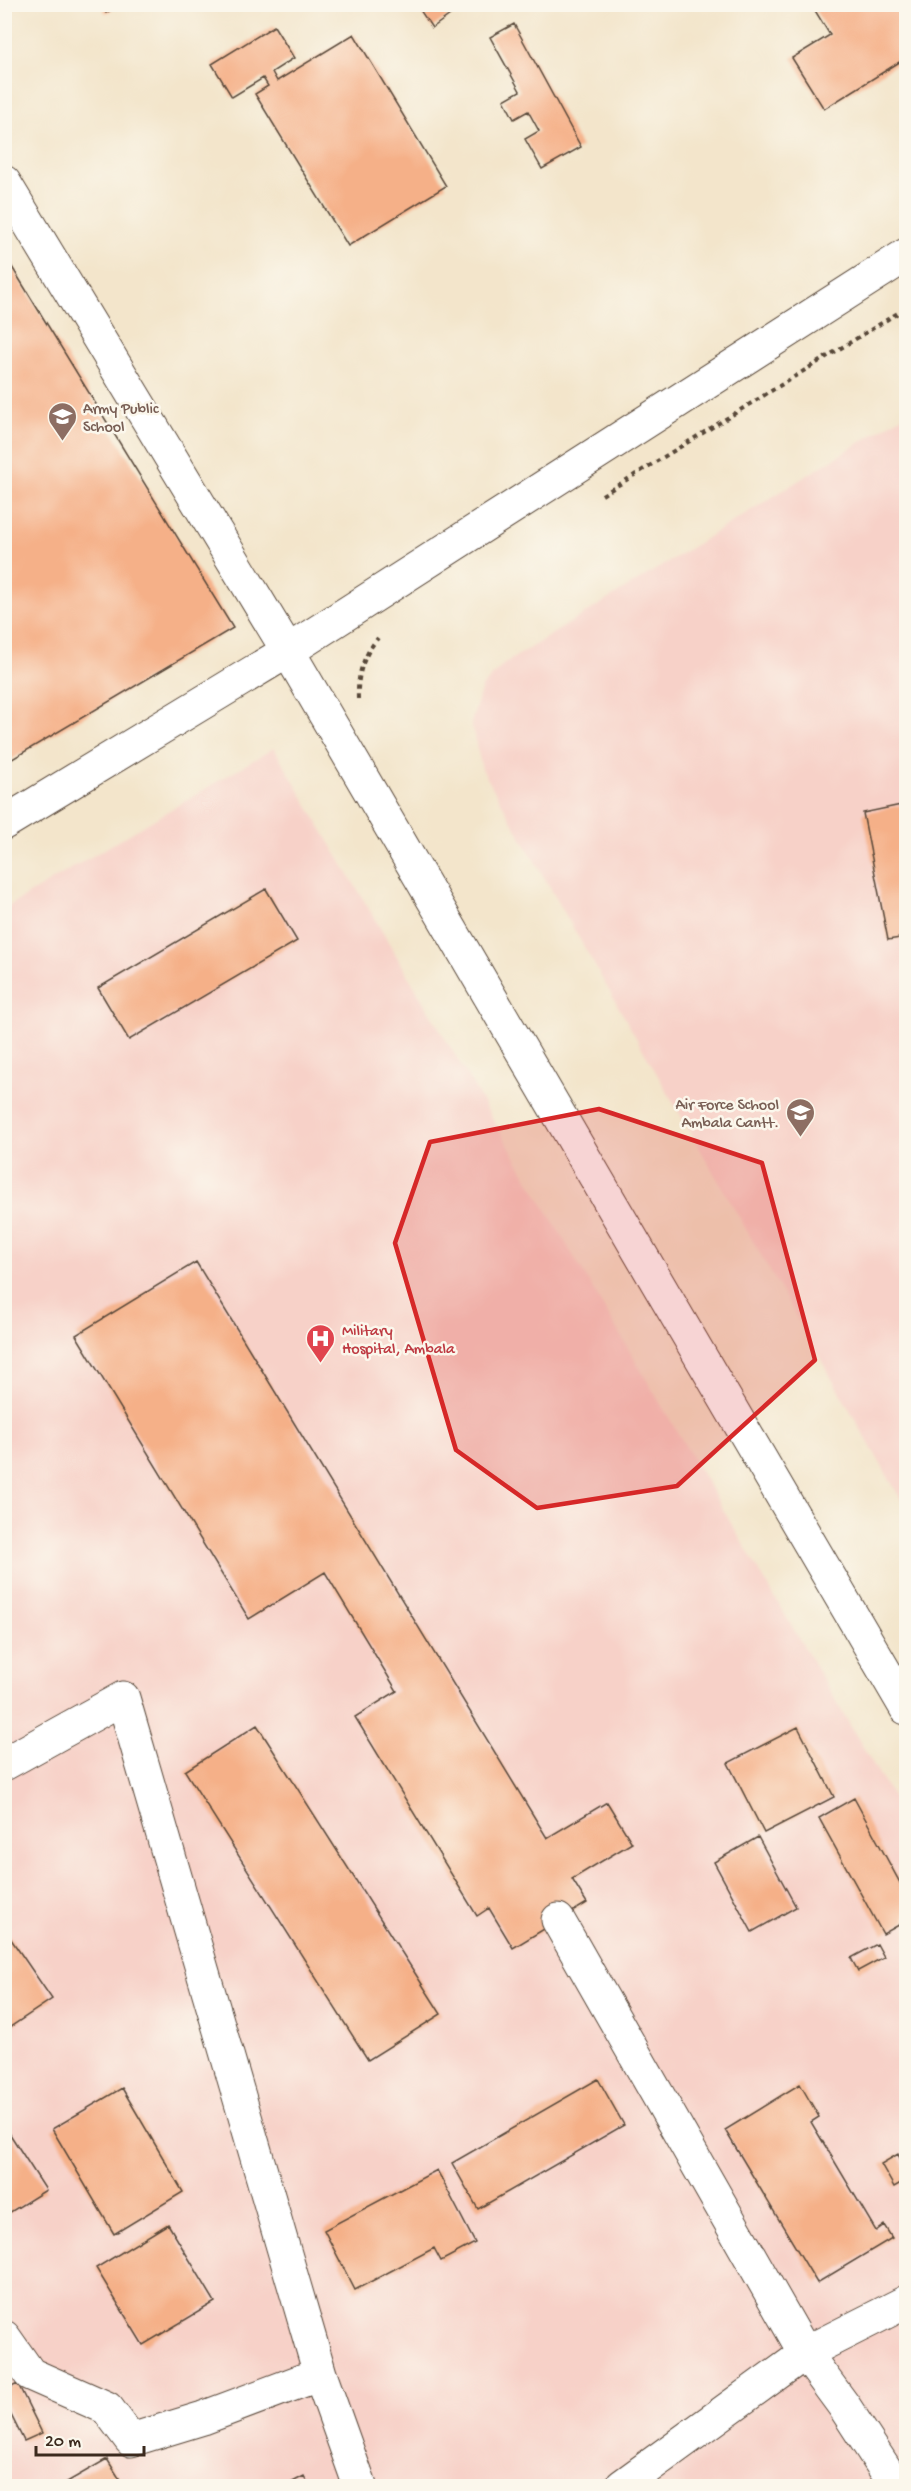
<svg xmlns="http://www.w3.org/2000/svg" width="911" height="2491" viewBox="0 0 911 2491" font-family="'Gochi Hand',sans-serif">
<rect width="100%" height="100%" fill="#fbf7ec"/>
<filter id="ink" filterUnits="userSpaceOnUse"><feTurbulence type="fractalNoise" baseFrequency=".0167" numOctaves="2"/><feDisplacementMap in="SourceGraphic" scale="12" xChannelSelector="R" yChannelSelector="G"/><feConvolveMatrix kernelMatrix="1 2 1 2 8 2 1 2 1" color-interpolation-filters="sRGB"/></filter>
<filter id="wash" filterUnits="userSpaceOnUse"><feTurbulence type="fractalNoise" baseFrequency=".008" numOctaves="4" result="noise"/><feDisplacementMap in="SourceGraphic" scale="24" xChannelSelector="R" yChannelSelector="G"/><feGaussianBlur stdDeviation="1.35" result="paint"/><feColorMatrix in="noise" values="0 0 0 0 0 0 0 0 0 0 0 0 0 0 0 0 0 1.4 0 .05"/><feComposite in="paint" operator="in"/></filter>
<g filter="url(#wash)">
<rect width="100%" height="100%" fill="#f3e5cb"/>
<path fill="#f7d1c8" d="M 906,414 L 906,1508 L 482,769 L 471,723 L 482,687 L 504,664 Z
M 274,748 L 906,1820 L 906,2486 L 5,2486 L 4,909 Z"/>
<g id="blocks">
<path fill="#f5b088" d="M 101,4 L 120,4 L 106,13 Z
M 416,4 L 465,4 L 432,28 Z
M 811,4 L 906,4 L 906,58 L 824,109 L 792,58 L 830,35 Z
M 514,24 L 581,147 L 542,169 L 525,139 L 539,131 L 528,111 L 514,119 L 504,100 L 520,91 L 490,37 Z
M 274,26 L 294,58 L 272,72 L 277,81 L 354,34 L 446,186 L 348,246 L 255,94 L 268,86 L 263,78 L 232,97 L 212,64 Z
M 4,254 L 233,628 L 4,764 Z
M 906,804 L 906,937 L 888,940 L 863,813 Z
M 266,889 L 297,941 L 129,1040 L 98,988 Z
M 196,1262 L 547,1838 L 607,1802 L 632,1843 L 572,1879 L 587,1903 L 513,1948 L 489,1908 L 477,1916 L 355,1717 L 397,1691 L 325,1572 L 249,1619 L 76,1335 Z
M 257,1725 L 441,2014 L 368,2060 L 185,1771 Z
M 798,1727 L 834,1797 L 764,1833 L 728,1763 Z
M 854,1798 L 906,1894 L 906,1921 L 883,1934 L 819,1818 Z
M 758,1837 L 796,1907 L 752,1932 L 714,1862 Z
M 4,1929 L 52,1999 L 4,2031 Z
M 877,1944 L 884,1957 L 858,1971 L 851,1958 Z
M 598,2079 L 624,2125 L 478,2209 L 452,2163 Z
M 800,2084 L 819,2117 L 811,2122 L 876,2231 L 884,2225 L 892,2238 L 817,2283 L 725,2130 Z
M 122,2088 L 183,2192 L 114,2234 L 52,2129 Z
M 4,2125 L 46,2190 L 4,2216 Z
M 898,2154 L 906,2171 L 906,2180 L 894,2187 L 881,2164 Z
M 437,2170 L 475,2243 L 441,2261 L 434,2248 L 355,2290 L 324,2230 Z
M 168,2224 L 215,2302 L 143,2345 L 96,2268 Z
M 18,2384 L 42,2433 L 24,2441 L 4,2401 L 4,2390 Z
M 107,2459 L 124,2486 L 60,2486 Z
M 304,2476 L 309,2486 L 285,2486 Z"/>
</g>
</g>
<g filter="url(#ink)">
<use href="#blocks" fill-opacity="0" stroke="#574638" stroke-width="1.5"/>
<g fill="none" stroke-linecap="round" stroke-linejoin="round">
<defs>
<path id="minor" d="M 4,182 L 288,651 L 906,1708
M 4,823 L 288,651 L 906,255
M 4,1764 L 123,1698 L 320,2374 L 360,2486
M 558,1920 L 805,2353 L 906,2302
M 4,2337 L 30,2374 L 107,2408 L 131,2440 L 203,2418 L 320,2374
M 622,2486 L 805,2353 L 844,2406 L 896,2486"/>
</defs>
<use href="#minor" stroke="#574638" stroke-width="35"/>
<path stroke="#574638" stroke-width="4" stroke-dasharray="4.5 4.5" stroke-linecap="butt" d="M 602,495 L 906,308
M 358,699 C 357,675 363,656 378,638"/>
<use href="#minor" stroke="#fff" stroke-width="33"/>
</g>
</g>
<path fill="#d62828" fill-opacity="0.2" stroke="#d62828" stroke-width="4.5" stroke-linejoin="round" d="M 599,1109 L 762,1163 L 815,1360 L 677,1486 L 537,1508 L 456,1450 L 395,1243 L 430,1142 Z"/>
<defs>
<symbol id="school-pin" viewBox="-11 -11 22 30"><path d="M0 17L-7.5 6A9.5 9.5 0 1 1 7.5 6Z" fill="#8d6e63" stroke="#fbf7ec"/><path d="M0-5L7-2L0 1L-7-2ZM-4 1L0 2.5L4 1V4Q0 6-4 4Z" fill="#fff"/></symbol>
<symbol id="hospital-pin" viewBox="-11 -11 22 30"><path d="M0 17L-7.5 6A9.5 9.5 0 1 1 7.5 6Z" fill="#e0444e" stroke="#fbf7ec"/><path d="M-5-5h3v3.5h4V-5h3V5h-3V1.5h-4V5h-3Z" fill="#fff"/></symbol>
</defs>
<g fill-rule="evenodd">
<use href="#school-pin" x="46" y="400" width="33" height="45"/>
<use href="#school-pin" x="784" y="1096" width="33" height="45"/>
<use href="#hospital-pin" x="304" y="1322" width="33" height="45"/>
</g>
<g text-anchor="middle" stroke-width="5" stroke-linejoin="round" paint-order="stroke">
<g font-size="16" fill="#785e54" stroke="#fbf7ec" text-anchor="start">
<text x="83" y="413">Army Public<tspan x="83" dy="18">School</tspan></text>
<text x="779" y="1109" text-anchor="end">Air Force School<tspan x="779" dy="18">Ambala Cantt.</tspan></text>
</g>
<g font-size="16" fill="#be3a42" stroke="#fbf7ec" text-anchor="start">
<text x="342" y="1335">Military<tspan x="342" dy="18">Hospital, Ambala</tspan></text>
</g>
</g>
<rect width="911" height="2491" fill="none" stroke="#fbf7ec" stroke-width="24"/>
<path d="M36 2446v9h108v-9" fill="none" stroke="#3b2a1e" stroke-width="3"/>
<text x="45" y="2446" font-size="18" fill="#3b2a1e" stroke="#fbf7ec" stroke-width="4.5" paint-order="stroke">20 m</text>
</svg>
